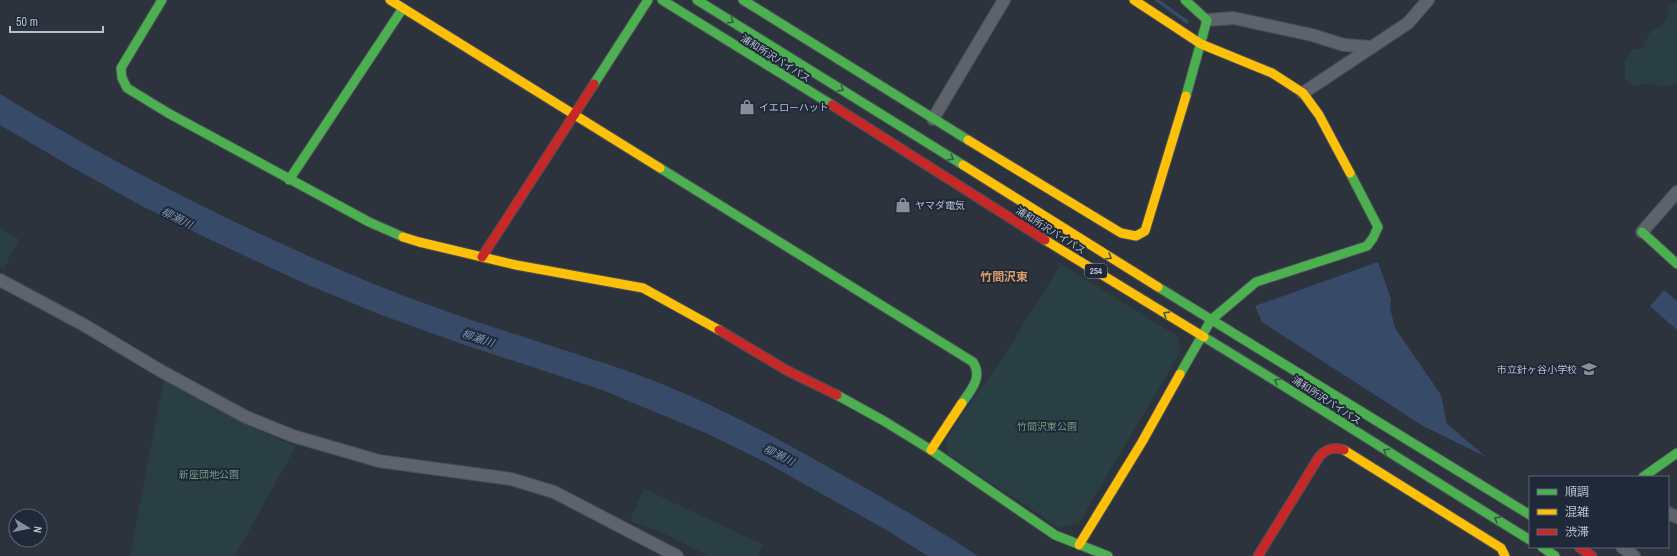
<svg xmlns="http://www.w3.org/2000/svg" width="1677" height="556" viewBox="0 0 1677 556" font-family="'Archivo Narrow','Noto Sans JP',sans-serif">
<rect width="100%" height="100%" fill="#2d333d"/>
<path fill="#293f44" d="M 1677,0 L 1677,83 L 1669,86 L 1660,87 L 1652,83 L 1633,86 L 1625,80 L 1625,61 L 1633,49 L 1643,49 L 1645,41 L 1651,31 L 1662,26 L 1666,20 L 1669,5 L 1676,3 Z
M 0,229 L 19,239 L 4,268 L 0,266 Z
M 1061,264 L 1177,336 L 1181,351 L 1079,523 L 1060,528 L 949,455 L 945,440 L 1005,354 Z
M 164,379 L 271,436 L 296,446 L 235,556 L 130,556 Z
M 644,489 L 764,545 L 758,556 L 709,556 L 667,535 L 631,521 L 631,518 Z"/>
<path fill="#374b68" d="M 0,94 C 119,167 245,231 374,284 C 421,303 469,320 518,335 C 568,352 618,366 667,386 C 725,410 779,439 833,470 C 882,497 931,525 978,556 L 928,556 L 888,531 L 767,463 L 706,433 L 602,390 L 465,345 L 384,316 L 308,285 L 213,241 L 142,206 L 70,166 L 0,125 Z
M 1378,262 L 1391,299 L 1390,308 L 1395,328 L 1441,395 L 1447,424 L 1486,457 L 1423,426 L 1262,322 L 1255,306 Z
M 1664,290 L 1677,301 L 1677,330 L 1650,306 Z"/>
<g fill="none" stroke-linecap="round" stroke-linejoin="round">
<path stroke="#374b68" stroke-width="3.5" d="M 1157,0 L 1187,22"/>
<defs>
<path id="street" d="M 1207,20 L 1234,18 L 1312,35 L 1344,45 L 1371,47
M 1303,93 L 1408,23 L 1428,0
M 933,119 L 1004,0
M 1642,232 L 1677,192
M 0,280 L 84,325 L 161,371 L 246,417 L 293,436 L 379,461 L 511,479 L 554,492 L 677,556
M 1668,513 L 1677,517
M 1622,547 L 1634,556"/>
<path id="fast" d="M 162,0 L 121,68 L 122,78 L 127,88 L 168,113 L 369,222 L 403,237
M 662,0 L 832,105
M 697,0 L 963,165
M 743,0 L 968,140
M 1185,0 L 1207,20 L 1186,96
M 594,84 L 648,0
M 660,168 L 973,362 C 983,377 971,390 962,403
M 289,180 L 403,8
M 1642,232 L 1677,264
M 1158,287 L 1530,515
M 1204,337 C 1313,403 1421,473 1530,540
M 1180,374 L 1211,320 L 1256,282 L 1367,246 L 1373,238 L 1378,227 L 1350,173
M 837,395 L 884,421 L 931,450 L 1055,535 L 1108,556
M 1643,477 L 1677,453
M 1542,547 L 1555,556"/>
<path id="slow" d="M 390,0 L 660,168
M 1134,0 L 1201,44 L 1272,73 L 1303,93 L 1319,115 L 1350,173
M 968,140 L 1121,233 L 1136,236 L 1145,231 L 1186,96
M 963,165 L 1158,287
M 403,237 L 419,242 L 516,265 L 643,288 L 719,330
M 1045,240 L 1204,337
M 931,450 L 962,403
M 1344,450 L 1501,548 L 1505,556
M 1079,545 L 1142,442 L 1180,374"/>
<path id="jam" d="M 832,105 L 1045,240
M 482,257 L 594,84
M 719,330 L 788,371 L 837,395
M 1579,547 L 1592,556
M 1258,556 L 1319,457 C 1326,449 1333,446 1344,450"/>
</defs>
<use href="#street" stroke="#4a4e55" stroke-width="14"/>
<use href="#fast" stroke="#4a4e55" stroke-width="11"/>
<use href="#slow" stroke="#4a4e55" stroke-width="11"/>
<use href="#jam" stroke="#4a4e55" stroke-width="11"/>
<use href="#street" stroke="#5d626b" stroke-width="12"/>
<use href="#fast" stroke="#4caf50" stroke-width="9"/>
<use href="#slow" stroke="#ffc107" stroke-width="9"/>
<use href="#jam" stroke="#c62828" stroke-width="9"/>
</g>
<defs><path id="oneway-chevron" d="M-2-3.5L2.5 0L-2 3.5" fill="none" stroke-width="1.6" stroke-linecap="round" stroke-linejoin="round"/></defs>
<g stroke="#315f42">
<use href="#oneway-chevron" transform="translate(731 21) rotate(32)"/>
<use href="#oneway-chevron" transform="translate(841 89) rotate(32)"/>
<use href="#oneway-chevron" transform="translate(951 158) rotate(32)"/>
<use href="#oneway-chevron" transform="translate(1109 257) rotate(32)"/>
<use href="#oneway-chevron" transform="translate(1166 314) rotate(-148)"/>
<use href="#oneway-chevron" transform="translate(1277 381) rotate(-149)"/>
<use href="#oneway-chevron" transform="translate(1386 451) rotate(-148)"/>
<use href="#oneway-chevron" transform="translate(1497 519) rotate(-148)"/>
</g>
<defs>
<symbol id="shop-bare" viewBox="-9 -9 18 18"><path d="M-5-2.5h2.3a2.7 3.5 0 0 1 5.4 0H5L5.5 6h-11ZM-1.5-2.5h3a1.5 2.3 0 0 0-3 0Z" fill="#878f9b" stroke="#1f2939" stroke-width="2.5" paint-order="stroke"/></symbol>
<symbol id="school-bare" viewBox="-9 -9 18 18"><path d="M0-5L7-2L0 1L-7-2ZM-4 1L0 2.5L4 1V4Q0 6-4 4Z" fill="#878f9b" stroke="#1f2939" stroke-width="2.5" paint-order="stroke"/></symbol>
</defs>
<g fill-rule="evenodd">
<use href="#shop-bare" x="736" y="96" width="22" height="22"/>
<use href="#shop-bare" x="892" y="194" width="22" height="22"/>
<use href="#school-bare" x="1578" y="358" width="22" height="22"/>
</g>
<g text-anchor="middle" stroke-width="4" stroke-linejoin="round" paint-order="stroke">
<rect fill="#1f2939" stroke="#8a93a1" stroke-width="1" x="1085" y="264" width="22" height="14" rx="3"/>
<g font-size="9" font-weight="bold" fill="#b8c0cd">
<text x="1096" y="274">254</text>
</g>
<g font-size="10" fill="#b8c0cd" stroke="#1f2939">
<text transform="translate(776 58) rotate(32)" y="4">浦和所沢バイパス</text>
<text transform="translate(1051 230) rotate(32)" y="4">浦和所沢バイパス</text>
<text transform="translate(1327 400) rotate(33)" y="4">浦和所沢バイパス</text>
</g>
<g font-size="10" fill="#b8c0cd" stroke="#1f2939" text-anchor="start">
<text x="759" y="111">イエローハット</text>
<text x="915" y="209">ヤマダ電気</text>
<text x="1577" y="373" text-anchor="end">市立針ヶ谷小学校</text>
</g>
<g font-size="10" fill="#6e9f7a" stroke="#1f2939">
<text x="1047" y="430">竹間沢東公園</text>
<text x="209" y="478">新座団地公園</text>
</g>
<g font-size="11" font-style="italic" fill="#7d95b6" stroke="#1f2939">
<text transform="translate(177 218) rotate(27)" y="4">柳瀬川</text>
<text transform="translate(478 338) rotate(19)" y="4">柳瀬川</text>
<text transform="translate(779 455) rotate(27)" y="4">柳瀬川</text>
</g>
<g font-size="12" font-weight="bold" fill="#dc9a64" stroke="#1f2939">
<text x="1004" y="281">竹間沢東</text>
</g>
</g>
<rect x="1529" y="476" width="140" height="72" fill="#1f2939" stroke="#5c6574"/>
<rect x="1537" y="489" width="20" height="6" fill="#4caf50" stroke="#5c6574"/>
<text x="1565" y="496" font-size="12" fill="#b8c0cd">順調</text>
<rect x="1537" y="509" width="20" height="6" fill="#ffc107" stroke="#5c6574"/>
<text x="1565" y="516" font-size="12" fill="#b8c0cd">混雑</text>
<rect x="1537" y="529" width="20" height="6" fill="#c62828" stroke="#5c6574"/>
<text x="1565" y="536" font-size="12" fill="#b8c0cd">渋滞</text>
<g transform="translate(28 528) rotate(100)"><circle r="19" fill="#1f2939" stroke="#5c6574"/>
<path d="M0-3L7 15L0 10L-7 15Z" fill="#878f9b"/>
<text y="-6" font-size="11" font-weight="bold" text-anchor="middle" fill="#b8c0cd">N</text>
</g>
<path d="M10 26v6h93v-6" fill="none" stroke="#b8c0cd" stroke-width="2"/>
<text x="16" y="26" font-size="12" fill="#b8c0cd" stroke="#1f2939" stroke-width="3" paint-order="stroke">50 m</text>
</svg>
